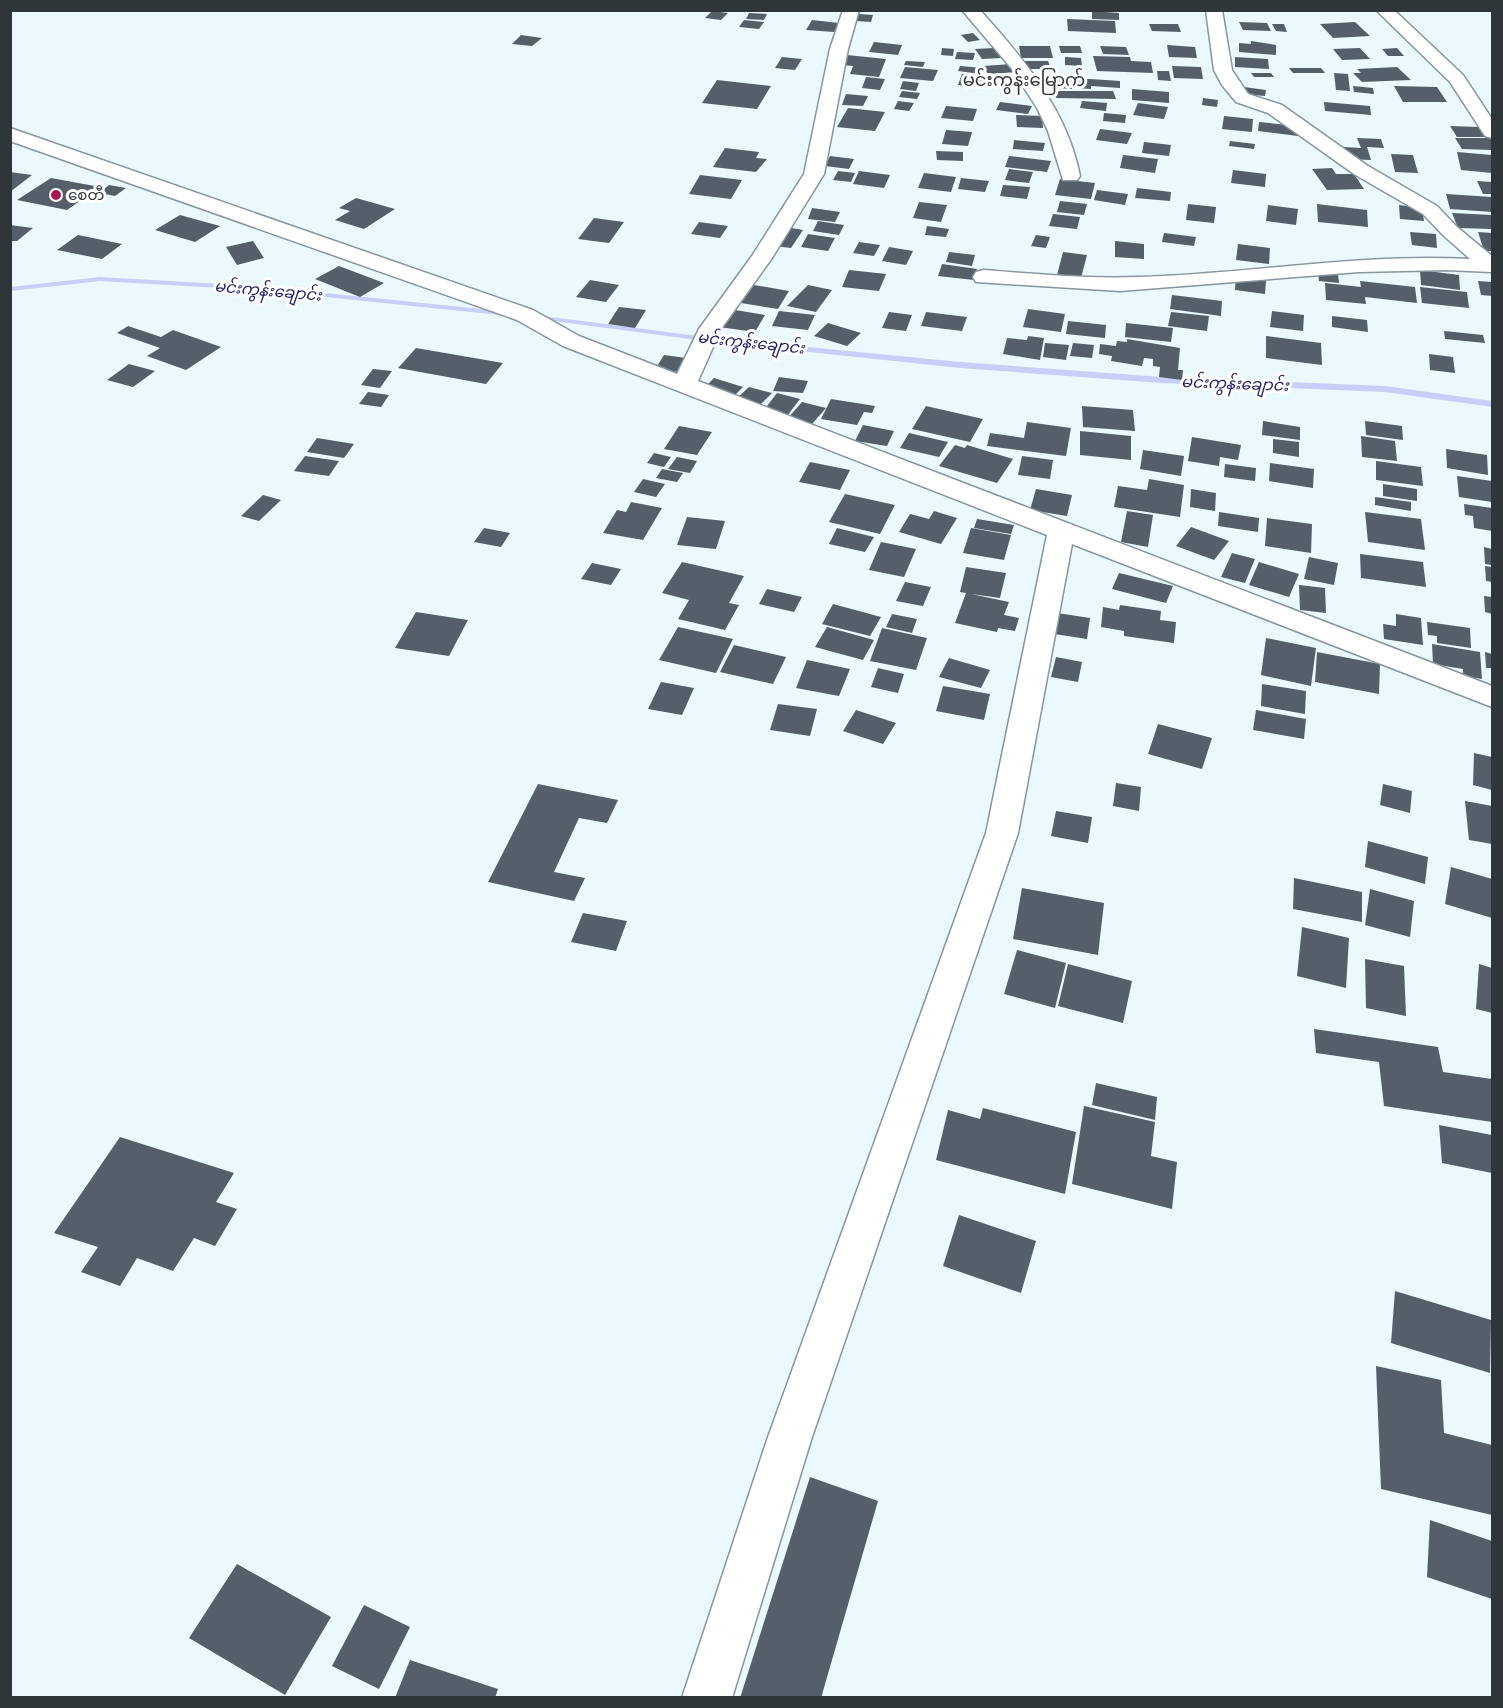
<svg xmlns="http://www.w3.org/2000/svg" width="1503" height="1708" viewBox="0 0 1503 1708" font-family="Arial,'Noto Sans Myanmar',sans-serif">
<rect width="100%" height="100%" fill="#e9f9fd"/>
<g fill="none" stroke-linecap="round" stroke-linejoin="round">
<path fill="#c6cff9" fill-rule="evenodd" d="M 100,277 L 257,286 L 511,312 L 515,314 L 511,316 L 257,290 L 100,281 L 10,291 L 10,287 Z
M 528,314 L 705,337 L 960,362 L 1162,377 L 1385,386 L 1492,401 L 1492,407 L 1385,392 L 1162,383 L 960,368 L 705,341 L 531,318 L 528,318 Z"/>
</g>
<path fill="#545f6a" d="M 712,11 L 728,13 L 721,20 L 705,18 Z
M 1092,11 L 1119,13 L 1119,20 L 1092,19 Z
M 749,13 L 767,14 L 764,20 L 746,19 Z
M 859,14 L 873,15 L 871,22 L 856,21 Z
M 1067,19 L 1115,21 L 1116,33 L 1068,31 Z
M 744,20 L 764,22 L 759,29 L 739,27 Z
M 812,20 L 839,23 L 834,32 L 806,30 Z
M 1239,22 L 1267,23 L 1271,31 L 1243,30 Z
M 1355,22 L 1370,36 L 1333,38 L 1320,24 Z
M 1149,24 L 1178,24 L 1181,32 L 1152,31 Z
M 1272,24 L 1284,24 L 1287,32 L 1276,31 Z
M 973,33 L 980,40 L 968,42 L 961,35 Z
M 521,35 L 542,38 L 532,46 L 512,44 Z
M 1251,41 L 1276,45 L 1276,55 L 1239,52 L 1239,43 L 1251,44 Z
M 874,42 L 902,45 L 898,55 L 869,52 Z
M 1167,45 L 1195,47 L 1197,58 L 1169,57 Z
M 1019,46 L 1050,46 L 1053,58 L 1021,58 Z
M 1059,46 L 1080,46 L 1082,53 L 1061,53 Z
M 1100,46 L 1126,47 L 1129,55 L 1103,54 Z
M 942,48 L 954,49 L 953,56 L 941,55 Z
M 994,48 L 1001,58 L 982,59 L 975,49 Z
M 1360,48 L 1370,59 L 1342,60 L 1333,49 Z
M 1397,48 L 1404,56 L 1388,56 L 1382,49 Z
M 957,52 L 975,53 L 973,60 L 955,59 Z
M 847,55 L 886,59 L 879,77 L 850,74 L 853,66 L 842,65 Z
M 1093,56 L 1130,57 L 1131,61 L 1151,62 L 1153,73 L 1097,71 Z
M 782,57 L 802,59 L 795,70 L 775,68 Z
M 1065,57 L 1081,58 L 1082,66 L 1065,65 Z
M 1235,57 L 1268,59 L 1269,69 L 1235,67 Z
M 906,61 L 925,62 L 923,67 L 904,65 Z
M 1024,61 L 1048,61 L 1051,69 L 1027,69 Z
M 1012,64 L 1018,72 L 988,74 L 983,66 Z
M 960,66 L 983,68 L 981,74 L 958,71 Z
M 1172,66 L 1201,67 L 1203,79 L 1174,78 Z
M 905,67 L 938,70 L 933,81 L 900,78 Z
M 1397,67 L 1411,80 L 1362,82 L 1353,73 L 1361,73 L 1357,69 Z
M 1289,68 L 1321,68 L 1325,73 L 1293,73 Z
M 1157,71 L 1169,71 L 1171,81 L 1158,80 Z
M 1251,73 L 1271,73 L 1274,77 L 1254,77 Z
M 1334,73 L 1348,74 L 1350,91 L 1336,90 Z
M 962,74 L 991,77 L 987,88 L 958,85 Z
M 866,77 L 885,79 L 880,90 L 862,88 Z
M 1044,77 L 1073,79 L 1073,89 L 1043,87 Z
M 1075,78 L 1120,81 L 1120,88 L 1091,86 L 1091,89 L 1075,88 Z
M 717,80 L 771,86 L 757,109 L 702,103 Z
M 903,81 L 919,83 L 916,91 L 900,89 Z
M 1353,86 L 1373,88 L 1374,94 L 1354,92 Z
M 1394,86 L 1437,87 L 1447,102 L 1403,102 Z
M 1244,87 L 1266,90 L 1265,96 L 1243,94 Z
M 1132,89 L 1169,92 L 1169,103 L 1132,100 Z
M 902,91 L 920,93 L 917,99 L 899,97 Z
M 1054,91 L 1113,91 L 1116,99 L 1056,98 Z
M 846,94 L 868,96 L 863,106 L 842,105 Z
M 1203,98 L 1218,100 L 1217,107 L 1202,105 Z
M 898,101 L 914,103 L 909,111 L 894,109 Z
M 1082,101 L 1107,103 L 1106,111 L 1080,108 Z
M 1000,102 L 1032,106 L 1028,114 L 996,110 Z
M 1324,102 L 1370,106 L 1371,115 L 1325,111 Z
M 1138,103 L 1168,107 L 1164,119 L 1133,115 Z
M 946,106 L 977,109 L 973,121 L 941,118 Z
M 848,108 L 885,112 L 875,131 L 837,127 Z
M 1104,113 L 1126,115 L 1125,123 L 1103,121 Z
M 1016,115 L 1042,116 L 1043,128 L 1017,127 Z
M 1224,116 L 1253,119 L 1252,132 L 1222,129 Z
M 1259,122 L 1288,125 L 1288,128 L 1298,129 L 1298,136 L 1258,131 Z
M 1450,126 L 1479,127 L 1486,137 L 1457,137 Z
M 1100,129 L 1132,133 L 1127,144 L 1096,140 Z
M 946,130 L 972,132 L 968,146 L 942,144 Z
M 1357,138 L 1381,139 L 1384,148 L 1367,147 L 1371,160 L 1348,159 L 1344,147 L 1361,148 Z
M 1455,138 L 1492,138 L 1492,150 L 1462,149 Z
M 1014,140 L 1045,143 L 1043,151 L 1013,149 Z
M 1230,141 L 1255,144 L 1254,149 L 1229,146 Z
M 1144,142 L 1171,145 L 1169,156 L 1142,153 Z
M 725,148 L 759,152 L 756,158 L 767,159 L 756,172 L 713,167 Z
M 936,151 L 963,152 L 963,161 L 937,160 Z
M 1457,152 L 1492,155 L 1492,173 L 1461,170 Z
M 1391,154 L 1413,155 L 1418,173 L 1395,172 Z
M 1123,155 L 1158,159 L 1155,173 L 1120,168 Z
M 830,156 L 854,159 L 849,169 L 825,166 Z
M 1009,156 L 1051,161 L 1047,172 L 1005,167 Z
M 1332,168 L 1336,174 L 1354,174 L 1364,189 L 1327,190 L 1312,169 Z
M 1009,169 L 1033,172 L 1029,183 L 1005,180 Z
M 1233,170 L 1266,174 L 1265,187 L 1231,183 Z
M 838,171 L 855,173 L 851,182 L 833,180 Z
M 859,171 L 890,175 L 884,188 L 853,184 Z
M 10,172 L 32,175 L 10,192 Z
M 924,173 L 956,177 L 951,192 L 918,188 Z
M 700,175 L 742,180 L 731,199 L 689,194 Z
M 51,178 L 100,187 L 67,210 L 17,200 Z
M 961,178 L 989,181 L 985,192 L 958,189 Z
M 1060,179 L 1095,183 L 1091,199 L 1055,195 Z
M 1477,181 L 1492,182 L 1492,194 L 1483,194 Z
M 109,185 L 126,188 L 115,196 L 99,193 Z
M 1003,185 L 1030,187 L 1027,199 L 1000,196 Z
M 1137,188 L 1171,192 L 1170,201 L 1135,198 Z
M 1097,190 L 1128,194 L 1125,205 L 1094,200 Z
M 1446,194 L 1492,197 L 1492,212 L 1450,209 Z
M 356,198 L 395,209 L 364,229 L 335,220 L 350,211 L 339,208 Z
M 1060,201 L 1087,204 L 1084,215 L 1057,212 Z
M 919,202 L 947,205 L 941,222 L 913,218 Z
M 1188,204 L 1216,207 L 1214,223 L 1186,220 Z
M 1317,204 L 1367,210 L 1368,227 L 1318,222 Z
M 1268,205 L 1298,209 L 1296,225 L 1266,221 Z
M 1399,205 L 1422,208 L 1424,221 L 1400,219 Z
M 812,208 L 840,212 L 835,222 L 808,219 Z
M 1452,213 L 1492,215 L 1492,229 L 1458,228 Z
M 1053,214 L 1080,217 L 1077,229 L 1049,226 Z
M 180,215 L 220,226 L 195,242 L 155,230 Z
M 594,218 L 624,222 L 609,243 L 578,239 Z
M 818,221 L 844,225 L 839,235 L 813,231 Z
M 699,222 L 728,226 L 720,238 L 691,234 Z
M 10,225 L 33,228 L 17,241 L 10,241 Z
M 927,226 L 949,229 L 946,237 L 925,235 Z
M 785,227 L 803,230 L 791,248 L 774,246 Z
M 1410,232 L 1436,234 L 1437,248 L 1412,245 Z
M 1478,232 L 1492,233 L 1492,251 L 1484,251 Z
M 1164,233 L 1196,237 L 1194,246 L 1162,242 Z
M 808,234 L 835,238 L 828,251 L 801,247 Z
M 78,235 L 122,244 L 102,259 L 57,250 Z
M 1036,235 L 1050,237 L 1046,248 L 1031,246 Z
M 253,241 L 264,258 L 237,265 L 226,247 Z
M 1115,241 L 1144,244 L 1144,259 L 1115,257 Z
M 859,242 L 880,245 L 874,256 L 853,253 Z
M 1238,244 L 1270,248 L 1269,264 L 1236,260 Z
M 889,247 L 913,251 L 906,265 L 882,261 Z
M 949,252 L 975,255 L 972,266 L 946,262 Z
M 1063,252 L 1087,255 L 1081,278 L 1057,275 Z
M 942,264 L 977,269 L 974,280 L 938,276 Z
M 339,266 L 384,283 L 360,297 L 315,279 Z
M 849,270 L 886,274 L 879,291 L 842,287 Z
M 1420,270 L 1459,275 L 1460,290 L 1421,285 Z
M 1318,272 L 1338,274 L 1339,283 L 1319,281 Z
M 1236,277 L 1266,281 L 1265,294 L 1235,290 Z
M 590,280 L 619,285 L 606,302 L 576,297 Z
M 1360,281 L 1415,287 L 1417,303 L 1365,297 L 1366,304 L 1326,300 L 1325,283 L 1361,287 Z
M 1478,281 L 1492,282 L 1492,296 L 1481,295 Z
M 754,285 L 789,291 L 778,309 L 741,303 Z
M 808,285 L 832,290 L 816,312 L 787,306 Z
M 1420,287 L 1467,292 L 1469,308 L 1422,303 Z
M 1172,295 L 1222,301 L 1221,316 L 1170,309 Z
M 619,307 L 646,310 L 635,328 L 608,324 Z
M 729,309 L 765,315 L 755,332 L 719,327 Z
M 1028,309 L 1065,314 L 1061,332 L 1023,327 Z
M 779,311 L 815,315 L 808,330 L 772,326 Z
M 1272,311 L 1304,315 L 1303,331 L 1270,327 Z
M 889,312 L 912,315 L 906,331 L 882,328 Z
M 926,312 L 967,317 L 962,331 L 921,326 Z
M 1171,312 L 1209,316 L 1207,331 L 1168,326 Z
M 1332,316 L 1367,320 L 1368,332 L 1332,327 Z
M 1068,321 L 1106,325 L 1105,338 L 1066,334 Z
M 828,323 L 861,333 L 847,346 L 814,336 Z
M 1126,323 L 1173,328 L 1171,342 L 1125,337 Z
M 128,326 L 161,337 L 173,330 L 221,347 L 186,370 L 147,356 L 160,348 L 117,333 Z
M 1444,331 L 1483,335 L 1485,343 L 1445,339 Z
M 1028,336 L 1044,338 L 1040,360 L 1003,354 L 1007,338 L 1027,340 Z
M 1266,336 L 1321,343 L 1322,365 L 1266,358 Z
M 1127,339 L 1180,348 L 1178,370 L 1183,370 L 1182,380 L 1159,377 L 1160,367 L 1153,366 L 1153,359 L 1144,358 L 1142,366 L 1111,361 L 1112,356 L 1099,354 L 1100,344 L 1116,346 L 1117,341 L 1127,342 Z
M 1045,343 L 1069,345 L 1066,360 L 1043,357 Z
M 1073,343 L 1094,345 L 1092,358 L 1070,356 Z
M 416,348 L 503,363 L 486,384 L 398,368 Z
M 1429,354 L 1453,357 L 1455,373 L 1430,370 Z
M 664,355 L 686,358 L 678,372 L 656,368 Z
M 129,364 L 155,371 L 133,387 L 107,380 Z
M 373,369 L 392,371 L 380,388 L 361,385 Z
M 779,377 L 808,381 L 803,393 L 773,391 Z
M 714,378 L 743,387 L 732,398 L 702,390 Z
M 749,387 L 772,393 L 758,407 L 735,400 Z
M 368,392 L 389,395 L 381,407 L 359,404 Z
M 777,393 L 800,399 L 787,416 L 764,410 Z
M 831,399 L 875,406 L 872,413 L 864,412 L 857,425 L 821,419 Z
M 802,402 L 826,408 L 812,424 L 788,418 Z
M 926,406 L 983,419 L 970,442 L 912,429 Z
M 1082,406 L 1133,410 L 1135,431 L 1083,427 Z
M 1263,421 L 1300,427 L 1300,440 L 1262,435 Z
M 1365,421 L 1402,426 L 1403,440 L 1366,435 Z
M 1027,422 L 1071,428 L 1066,456 L 987,446 L 990,433 L 1024,438 Z
M 863,425 L 894,431 L 887,446 L 855,441 Z
M 679,426 L 712,432 L 697,455 L 664,449 Z
M 1080,431 L 1131,436 L 1131,460 L 1080,455 Z
M 909,433 L 948,442 L 939,457 L 900,448 Z
M 1361,436 L 1395,441 L 1397,461 L 1362,457 Z
M 1192,437 L 1241,445 L 1238,460 L 1220,457 L 1219,466 L 1188,461 Z
M 317,438 L 354,444 L 344,458 L 307,452 Z
M 1273,439 L 1299,442 L 1299,457 L 1273,453 Z
M 955,445 L 965,448 L 967,445 L 1013,459 L 997,483 L 939,466 Z
M 1446,449 L 1487,455 L 1488,475 L 1447,468 Z
M 1143,450 L 1184,456 L 1181,476 L 1140,469 Z
M 654,453 L 671,457 L 664,467 L 647,463 Z
M 305,456 L 339,461 L 329,476 L 294,471 Z
M 1022,456 L 1053,460 L 1050,479 L 1018,475 Z
M 677,457 L 697,461 L 690,473 L 668,469 Z
M 1376,461 L 1421,467 L 1423,486 L 1376,480 Z
M 810,462 L 850,470 L 840,490 L 799,482 Z
M 1270,463 L 1314,469 L 1313,488 L 1269,481 Z
M 1225,464 L 1256,468 L 1255,481 L 1224,477 Z
M 662,469 L 683,473 L 677,482 L 656,478 Z
M 1457,476 L 1492,481 L 1492,502 L 1459,497 Z
M 643,479 L 665,484 L 656,497 L 634,492 Z
M 1149,479 L 1184,485 L 1180,517 L 1114,507 L 1118,486 L 1147,490 Z
M 1383,484 L 1417,489 L 1417,501 L 1383,496 Z
M 1036,489 L 1072,495 L 1067,516 L 1030,510 Z
M 1191,489 L 1216,493 L 1215,511 L 1190,507 Z
M 845,494 L 895,505 L 880,534 L 829,522 Z
M 263,495 L 281,500 L 259,521 L 241,516 Z
M 1375,497 L 1411,502 L 1411,511 L 1375,505 Z
M 631,502 L 662,508 L 643,540 L 603,533 L 617,510 L 626,512 Z
M 1464,504 L 1492,508 L 1492,531 L 1474,528 L 1473,516 L 1465,515 Z
M 934,511 L 957,518 L 941,544 L 899,532 L 910,514 L 929,519 Z
M 1127,511 L 1153,515 L 1148,547 L 1121,542 Z
M 1219,512 L 1259,518 L 1258,532 L 1218,526 Z
M 1365,512 L 1421,519 L 1425,550 L 1368,542 Z
M 687,517 L 725,521 L 716,549 L 677,545 Z
M 1267,518 L 1312,524 L 1311,553 L 1265,546 Z
M 977,519 L 1014,525 L 1011,534 L 974,528 Z
M 1191,527 L 1229,541 L 1214,560 L 1176,546 Z
M 484,528 L 510,533 L 501,547 L 474,542 Z
M 837,528 L 874,537 L 865,552 L 829,544 Z
M 971,528 L 1011,535 L 1004,560 L 963,553 Z
M 881,542 L 916,549 L 904,577 L 869,570 Z
M 1484,547 L 1492,549 L 1492,565 L 1485,564 Z
M 1232,553 L 1255,559 L 1245,583 L 1221,577 Z
M 1360,554 L 1423,562 L 1426,587 L 1361,578 Z
M 1309,557 L 1338,563 L 1334,585 L 1304,579 Z
M 682,562 L 744,576 L 729,603 L 739,605 L 725,630 L 678,619 L 689,600 L 662,593 Z
M 1259,562 L 1299,574 L 1289,597 L 1249,585 Z
M 592,563 L 621,569 L 611,585 L 581,579 Z
M 1485,566 L 1492,567 L 1492,582 L 1486,581 Z
M 966,567 L 1006,573 L 1000,598 L 971,594 L 1009,602 L 1004,615 L 1019,618 L 1015,631 L 998,628 L 997,632 L 955,623 L 966,593 L 960,592 Z
M 1119,573 L 1173,586 L 1166,603 L 1112,589 Z
M 905,582 L 931,587 L 923,606 L 896,601 Z
M 1299,585 L 1325,588 L 1326,613 L 1300,610 Z
M 767,589 L 802,597 L 794,612 L 759,604 Z
M 1484,596 L 1492,597 L 1492,614 L 1485,612 Z
M 833,604 L 881,617 L 870,636 L 822,624 Z
M 1120,605 L 1161,611 L 1160,620 L 1176,622 L 1174,643 L 1124,636 L 1124,631 L 1101,627 L 1103,607 L 1119,610 Z
M 416,612 L 468,620 L 449,656 L 395,648 Z
M 1051,612 L 1090,618 L 1087,639 L 1048,633 Z
M 892,614 L 917,619 L 912,633 L 886,627 Z
M 1396,614 L 1421,618 L 1423,645 L 1384,639 L 1383,624 L 1396,626 Z
M 1427,622 L 1470,628 L 1471,648 L 1437,643 L 1437,636 L 1428,635 Z
M 678,627 L 733,639 L 716,673 L 659,660 Z
M 827,627 L 874,640 L 863,660 L 815,647 Z
M 882,628 L 927,638 L 916,670 L 870,661 Z
M 1266,638 L 1316,648 L 1311,686 L 1261,675 Z
M 1432,644 L 1480,652 L 1482,679 L 1463,676 L 1463,669 L 1433,664 Z
M 734,645 L 786,657 L 773,684 L 720,672 Z
M 1317,652 L 1380,664 L 1379,694 L 1315,682 Z
M 1485,652 L 1492,654 L 1492,668 L 1486,668 Z
M 1056,657 L 1082,662 L 1078,682 L 1051,677 Z
M 949,658 L 990,670 L 981,688 L 939,677 Z
M 807,660 L 850,669 L 839,696 L 796,688 Z
M 878,668 L 904,674 L 898,693 L 871,687 Z
M 661,682 L 694,688 L 682,715 L 648,709 Z
M 1262,684 L 1306,691 L 1305,714 L 1261,706 Z
M 943,686 L 990,694 L 984,720 L 936,711 Z
M 778,704 L 817,709 L 810,736 L 770,730 Z
M 856,710 L 896,723 L 883,744 L 843,731 Z
M 1256,710 L 1306,719 L 1304,739 L 1253,730 Z
M 1158,724 L 1212,738 L 1202,769 L 1148,754 Z
M 1474,753 L 1492,757 L 1492,790 L 1473,785 Z
M 1116,783 L 1141,787 L 1139,811 L 1113,806 Z
M 538,784 L 618,800 L 607,823 L 579,818 L 554,872 L 585,878 L 574,901 L 488,882 Z
M 1383,784 L 1412,791 L 1410,813 L 1380,805 Z
M 1465,801 L 1492,806 L 1492,844 L 1469,840 Z
M 1056,811 L 1092,817 L 1088,843 L 1051,836 Z
M 1368,841 L 1428,857 L 1425,884 L 1365,867 Z
M 1451,867 L 1492,879 L 1492,918 L 1445,904 Z
M 1294,878 L 1362,892 L 1362,922 L 1293,909 Z
M 1022,888 L 1104,903 L 1098,955 L 1013,939 Z
M 1370,889 L 1414,901 L 1410,937 L 1365,925 Z
M 583,913 L 627,921 L 616,951 L 571,942 Z
M 1302,927 L 1349,938 L 1346,988 L 1297,976 Z
M 1017,950 L 1066,963 L 1055,1008 L 1004,994 Z
M 1365,959 L 1404,966 L 1406,1016 L 1366,1008 Z
M 1068,964 L 1132,981 L 1123,1023 L 1058,1006 Z
M 1479,964 L 1492,968 L 1492,1013 L 1476,1009 Z
M 1314,1029 L 1438,1047 L 1443,1072 L 1492,1079 L 1492,1122 L 1384,1106 L 1379,1062 L 1316,1053 Z
M 1096,1083 L 1157,1097 L 1155,1120 L 1092,1105 Z
M 1084,1106 L 1155,1122 L 1151,1156 L 1177,1162 L 1172,1209 L 1072,1184 Z
M 983,1108 L 1076,1132 L 1065,1194 L 936,1160 L 948,1110 L 980,1119 Z
M 1439,1125 L 1492,1135 L 1492,1173 L 1442,1163 Z
M 120,1137 L 234,1173 L 216,1202 L 237,1209 L 215,1246 L 194,1238 L 173,1271 L 137,1258 L 120,1286 L 81,1272 L 98,1247 L 54,1233 Z
M 959,1215 L 1036,1241 L 1021,1293 L 943,1266 Z
M 1395,1291 L 1491,1320 L 1490,1373 L 1391,1343 Z
M 1376,1366 L 1441,1380 L 1444,1433 L 1492,1445 L 1492,1515 L 1381,1489 Z
M 810,1477 L 878,1501 L 821,1698 L 740,1698 Z
M 1430,1520 L 1492,1541 L 1492,1599 L 1427,1577 Z
M 237,1564 L 331,1617 L 285,1695 L 189,1638 Z
M 364,1605 L 410,1627 L 379,1689 L 332,1666 Z
M 410,1660 L 498,1689 L 495,1698 L 395,1698 Z"/>
<g fill="none" stroke-linecap="round" stroke-linejoin="round">
<defs>
<path id="minor" d="M 843,10 L 859,10 L 848,49 L 824,174 L 772,258 L 721,329 L 698,381 L 1492,686 L 1492,707 L 1072,544 L 1018,833 L 811,1440 L 732,1698 L 682,1698 L 767,1440 L 986,833 L 1047,535 L 563,346 L 517,320 L 10,141 L 10,128 L 533,310 L 579,336 L 677,374 L 699,329 L 752,256 L 804,174 L 830,49 Z
M 962,10 L 980,10 C 1024,59 1067,110 1080,176 L 1077,180 L 1063,180 L 1048,131 L 1037,108 L 1012,69 Z
M 1206,10 L 1222,10 L 1232,70 L 1248,94 L 1282,105 L 1368,166 L 1437,206 L 1457,227 L 1492,256 L 1492,272 L 1446,270 L 1359,272 L 1120,291 L 976,282 L 973,277 L 976,272 L 984,270 C 1035,274 1087,279 1139,277 C 1249,274 1359,253 1470,259 L 1443,235 L 1423,214 L 1354,174 L 1268,113 L 1236,102 L 1222,85 L 1214,70 Z
M 1376,10 L 1394,10 L 1463,75 L 1492,119 L 1492,138 L 1485,136 L 1450,82 Z"/>
</defs>
<use href="#minor" stroke="#85969c" stroke-width="3"/>
<use href="#minor" fill="#fff" fill-rule="evenodd"/>
</g>
<circle fill="#a71858" stroke="#fff" stroke-width="2" cx="56" cy="195" r="6"/>
<g text-anchor="middle" stroke-width="6" stroke-linejoin="round" paint-order="stroke">
<g font-size="15" fill="#2f3639" stroke="#fff" text-anchor="start">
<text x="68" y="200">စေတီ</text>
</g>
<g font-size="16" font-style="italic" fill="#1e1c69" stroke="#fff">
<text transform="translate(268 290) rotate(5)" y="6">မင်းကွန်းချောင်း</text>
<text transform="translate(751 342) rotate(6)" y="6">မင်းကွန်းချောင်း</text>
<text transform="translate(1235 383) rotate(2)" y="6">မင်းကွန်းချောင်း</text>
</g>
<g font-size="18" fill="#2f3639" stroke="#fff">
<text x="1024" y="86">မင်းကွန်းမြောက်</text>
</g>
</g>
<rect width="1503" height="1708" fill="none" stroke="#2f3639" stroke-width="24"/>
</svg>
